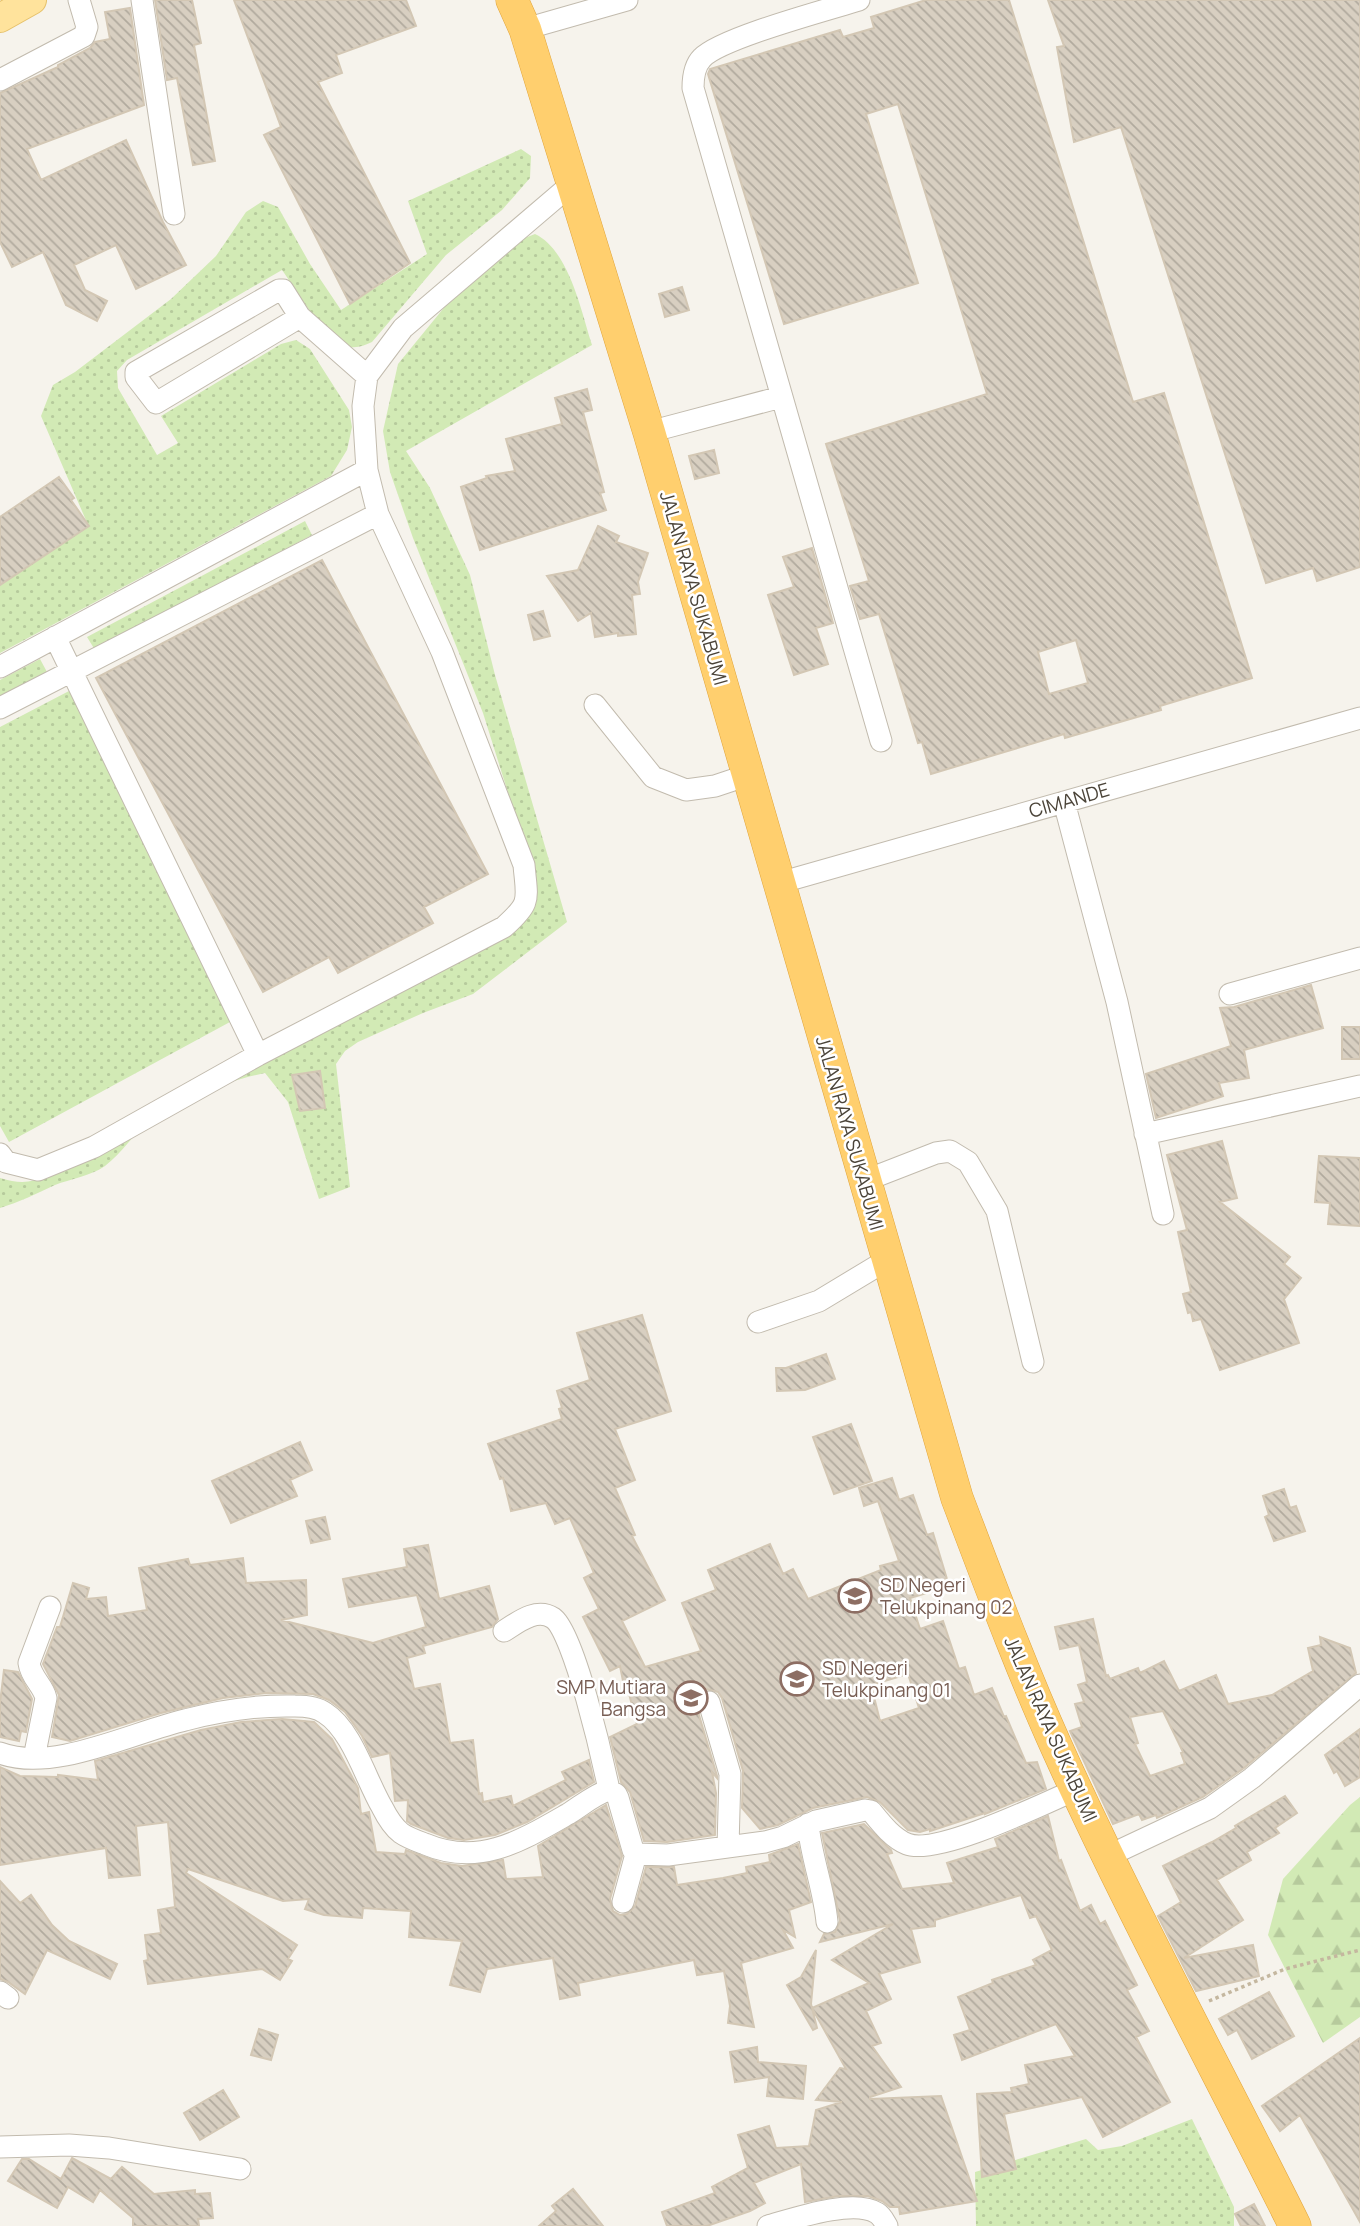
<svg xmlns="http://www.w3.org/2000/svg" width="1360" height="2226" viewBox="0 0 1360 2226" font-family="Manrope,sans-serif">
<defs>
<pattern id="grass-dots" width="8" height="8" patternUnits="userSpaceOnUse" patternTransform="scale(1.75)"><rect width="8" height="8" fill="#d2eab5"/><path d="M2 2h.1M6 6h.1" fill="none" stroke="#b6ca9c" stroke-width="1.8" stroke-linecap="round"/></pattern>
<pattern id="forest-firs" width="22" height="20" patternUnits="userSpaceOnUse" patternTransform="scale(1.75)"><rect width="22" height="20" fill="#d2eab5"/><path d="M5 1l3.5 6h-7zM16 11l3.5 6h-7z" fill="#b6ca9c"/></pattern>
<pattern id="building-back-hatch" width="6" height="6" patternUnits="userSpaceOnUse" patternTransform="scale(1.75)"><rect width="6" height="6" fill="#d8cfc1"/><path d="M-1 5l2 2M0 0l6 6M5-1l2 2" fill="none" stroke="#b1aa9e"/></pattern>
</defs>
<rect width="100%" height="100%" fill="#f6f3ec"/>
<path fill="url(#grass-dots)" d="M 521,149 L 531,156 L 530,178 L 502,210 L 446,255 L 372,342 C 363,346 356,349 346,346 C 326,341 295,288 282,270 L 127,360 L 117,371 L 118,388 L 157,455 L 178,443 L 161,416 L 281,344 L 296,340 L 310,349 L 349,410 L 352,427 L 347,450 L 331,476 L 0,653 L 0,581 L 88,525 L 41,416 L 53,385 L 75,372 L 171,299 L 216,256 L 246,212 L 263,201 L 278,207 L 310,264 L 341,310 L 427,254 L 408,201 Z
M 535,234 C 569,250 581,311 592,345 L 406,451 L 430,488 L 470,575 L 495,675 L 567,922 L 473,994 L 423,1013 L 358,1042 L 345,1051 L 336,1064 L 350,1187 L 319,1199 L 288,1102 L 265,1073 C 230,1080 179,1098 151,1120 C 134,1133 122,1153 105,1166 C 91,1176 70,1179 55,1185 C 36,1194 19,1202 0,1208 L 0,1178 C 32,1188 42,1178 68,1161 L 244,1063 L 446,957 L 466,943 L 484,940 L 508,931 L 528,908 L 531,866 L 483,713 L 413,538 L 390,472 L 383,431 L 398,364 L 456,293 L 504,246 Z
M 305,521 L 312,535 L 95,650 L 87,637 Z
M 40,659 L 47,672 L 0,698 L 0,680 Z
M 69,691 L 241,1016 L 9,1142 L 0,1126 L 0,727 Z
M 1192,2119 L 1234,2207 L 1234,2226 L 976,2226 L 975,2172 L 1086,2139 L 1098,2150 L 1122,2146 Z"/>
<path fill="url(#forest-firs)" d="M 1360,1797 L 1360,2017 L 1323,2043 L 1268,1935 L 1283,1879 L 1350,1805 Z"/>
<path fill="url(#building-back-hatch)" stroke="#d3c7b4" stroke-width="2" fill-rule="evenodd" d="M 155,0 L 192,0 L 201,43 L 194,45 L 215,161 L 193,165 L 177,78 L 167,80 Z
M 234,0 L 406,0 L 416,26 L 336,55 L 342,73 L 318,82 L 410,263 L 350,304 L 264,135 L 281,127 Z
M 926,0 L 1009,0 L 1133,402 L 1164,393 L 1252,678 L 1160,706 L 1161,710 L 1065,738 L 1064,734 L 931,774 L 922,742 L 918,743 L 879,614 L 860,619 L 850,586 L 869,581 L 826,444 L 987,394 L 898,104 L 866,114 L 918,283 L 784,324 L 708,74 L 710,69 L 840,30 L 843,37 L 874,28 L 871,17 ZM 1076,640 L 1088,683 L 1049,694 L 1038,652 Z
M 1048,0 L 1360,0 L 1360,567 L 1317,581 L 1313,568 L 1266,583 L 1121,127 L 1074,142 L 1057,47 L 1064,46 Z
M 130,8 L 144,105 L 27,149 L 41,180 L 126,140 L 163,222 L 186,265 L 136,289 L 116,245 L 74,265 L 85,290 L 107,301 L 97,321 L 66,305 L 43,252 L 12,267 L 0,242 L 0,93 L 58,67 L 58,65 L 90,48 L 95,42 L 110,39 L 105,12 Z
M 682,287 L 689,310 L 665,317 L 659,294 Z
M 587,389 L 592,410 L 583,412 L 604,492 L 600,493 L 606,510 L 480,550 L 461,487 L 487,478 L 486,476 L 515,471 L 506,439 L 562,424 L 555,398 Z
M 714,450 L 719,473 L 695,479 L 689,456 Z
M 59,477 L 74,498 L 71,500 L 89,526 L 0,585 L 0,517 Z
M 598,526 L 619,536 L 616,542 L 648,553 L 638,582 L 640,594 L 632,595 L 636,634 L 618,636 L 618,633 L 595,637 L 591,613 L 578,621 L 547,576 L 578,570 Z
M 812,548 L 833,623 L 816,628 L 828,664 L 794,675 L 768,595 L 794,587 L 783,557 Z
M 322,560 L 488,874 L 424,907 L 433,923 L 338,973 L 329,957 L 263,992 L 96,678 Z
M 543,611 L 550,636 L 534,640 L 528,615 Z
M 1311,985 L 1323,1028 L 1244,1050 L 1249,1078 L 1219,1083 L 1223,1096 L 1156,1118 L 1146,1074 L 1231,1046 L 1220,1008 L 1234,1007 Z
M 1342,1027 L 1360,1027 L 1360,1059 L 1342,1059 Z
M 320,1071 L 325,1108 L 300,1111 L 292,1075 Z
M 1222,1141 L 1237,1198 L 1220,1202 L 1290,1257 L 1284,1264 L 1301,1278 L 1284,1299 L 1299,1343 L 1220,1370 L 1201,1319 L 1193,1321 L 1191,1312 L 1188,1313 L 1183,1294 L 1191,1292 L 1178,1232 L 1187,1230 L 1167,1155 Z
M 1319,1156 L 1360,1158 L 1360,1226 L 1328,1224 L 1330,1203 L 1315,1202 Z
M 642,1315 L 671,1411 L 615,1429 L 635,1480 L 615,1488 L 635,1535 L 632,1536 L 665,1600 L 622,1621 L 645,1667 L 701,1651 L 682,1603 L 716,1590 L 708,1570 L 770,1544 L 783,1574 L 793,1569 L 808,1599 L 881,1570 L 880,1566 L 899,1561 L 878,1501 L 864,1506 L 859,1488 L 892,1478 L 899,1500 L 913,1495 L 927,1535 L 933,1533 L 947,1579 L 931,1584 L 933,1591 L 910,1598 L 920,1629 L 943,1621 L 959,1669 L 965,1667 L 974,1695 L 992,1688 L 1004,1717 L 1006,1716 L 1026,1763 L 1037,1762 L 1046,1789 L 985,1814 L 985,1813 L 930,1831 L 930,1829 L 920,1832 L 908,1830 L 880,1802 L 867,1797 L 813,1808 L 778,1825 L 760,1829 L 742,1808 L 743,1771 L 722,1698 L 718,1692 L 706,1689 L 699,1693 L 696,1705 L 717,1776 L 717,1778 L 712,1772 L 716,1793 L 715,1835 L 667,1842 L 644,1841 L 630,1792 L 621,1782 L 610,1737 L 637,1724 L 628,1690 L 625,1691 L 620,1666 L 610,1671 L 583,1617 L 599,1609 L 584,1578 L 594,1573 L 570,1518 L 555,1524 L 546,1503 L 511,1511 L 503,1478 L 500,1479 L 488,1444 L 562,1419 L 559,1409 L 562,1408 L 557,1391 L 590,1380 L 577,1333 ZM 908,1674 L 919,1708 L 880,1721 L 871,1685 Z
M 826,1354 L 835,1379 L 805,1390 L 777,1391 L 776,1368 L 786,1368 Z
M 851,1424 L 872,1481 L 834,1494 L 813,1437 Z
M 300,1442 L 312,1470 L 290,1480 L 297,1496 L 231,1523 L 212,1481 Z
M 1284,1489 L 1290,1508 L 1296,1506 L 1305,1531 L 1274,1541 L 1265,1517 L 1269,1515 L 1263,1496 Z
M 325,1517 L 330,1539 L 311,1543 L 306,1521 Z
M 428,1545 L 439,1599 L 489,1586 L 498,1619 L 492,1627 L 423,1646 L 425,1653 L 407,1658 L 414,1689 L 440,1684 L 450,1743 L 473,1740 L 479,1794 L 482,1793 L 483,1802 L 511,1796 L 513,1806 L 566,1780 L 562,1772 L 589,1760 L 594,1782 L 527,1822 L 495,1835 L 464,1840 L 448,1838 L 411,1824 L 407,1821 L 408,1800 L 395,1801 L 390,1753 L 372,1757 L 362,1736 L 345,1712 L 329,1700 L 313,1694 L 266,1693 L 223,1698 L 161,1713 L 70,1741 L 52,1737 L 59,1695 L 43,1664 L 57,1627 L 60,1627 L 73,1583 L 89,1588 L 86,1599 L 106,1597 L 108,1616 L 147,1610 L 139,1568 L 188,1559 L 190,1565 L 243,1558 L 246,1583 L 306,1580 L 307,1615 L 281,1620 L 373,1643 L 426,1627 L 417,1595 L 349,1607 L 343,1579 L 407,1567 L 404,1549 Z
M 1093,1619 L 1106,1676 L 1108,1675 L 1110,1679 L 1138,1668 L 1140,1673 L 1164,1661 L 1179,1691 L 1216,1675 L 1228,1704 L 1272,1695 L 1313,1671 L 1308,1648 L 1321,1645 L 1320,1637 L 1350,1648 L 1356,1673 L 1244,1768 L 1203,1797 L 1157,1818 L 1156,1815 L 1142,1820 L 1139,1814 L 1113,1824 L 1070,1731 L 1082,1727 L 1075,1704 L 1084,1702 L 1078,1685 L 1087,1682 L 1079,1645 L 1060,1649 L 1055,1627 ZM 1163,1711 L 1183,1752 L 1181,1753 L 1185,1764 L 1150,1776 L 1135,1744 L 1138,1743 L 1130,1717 Z
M 4,1670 L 18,1672 L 32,1699 L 26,1732 L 21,1731 L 19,1741 L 0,1737 L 0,1703 Z
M 282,1719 L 314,1722 L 332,1739 L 358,1788 L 361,1814 L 369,1812 L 376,1852 L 405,1854 L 406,1850 L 441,1863 L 462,1866 L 503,1860 L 506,1879 L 543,1877 L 538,1846 L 606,1805 L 622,1856 L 610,1899 L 613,1911 L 620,1915 L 627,1914 L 635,1906 L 646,1867 L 674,1867 L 677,1885 L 723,1878 L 747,1873 L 746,1867 L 770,1862 L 769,1855 L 798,1844 L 811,1902 L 789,1910 L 795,1937 L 783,1930 L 793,1948 L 741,1963 L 754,2027 L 728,2023 L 730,2006 L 724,1971 L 697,1975 L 694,1960 L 578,1983 L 580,1995 L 560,1999 L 553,1958 L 487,1969 L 480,1992 L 450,1985 L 462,1941 L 409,1937 L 411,1911 L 363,1908 L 362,1918 L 324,1915 L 305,1909 L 309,1899 L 283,1901 L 188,1869 L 186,1873 L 297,1945 L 288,1959 L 292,1961 L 280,1980 L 262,1969 L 148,1984 L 144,1961 L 148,1960 L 145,1935 L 161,1933 L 158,1910 L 175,1907 L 168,1822 L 136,1826 L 140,1875 L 109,1878 L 106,1848 L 0,1865 L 0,1767 L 20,1776 L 58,1777 L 58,1775 L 98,1780 L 95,1761 L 201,1730 L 241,1722 Z
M 1360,1729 L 1360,1777 L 1345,1786 L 1337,1771 L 1334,1773 L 1325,1755 Z
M 1285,1796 L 1297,1813 L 1275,1828 L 1279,1833 L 1247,1852 L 1251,1860 L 1217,1880 L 1243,1920 L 1184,1958 L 1253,1945 L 1259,1976 L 1196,1991 L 1158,1916 L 1181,1902 L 1163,1866 L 1212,1842 L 1236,1828 L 1235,1826 Z
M 1048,1816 L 1059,1861 L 1061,1860 L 1080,1911 L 1091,1905 L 1100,1924 L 1105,1921 L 1137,1985 L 1127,1990 L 1149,2031 L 1136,2037 L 1170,2102 L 1103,2137 L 1082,2097 L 1004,2114 L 1016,2169 L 982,2177 L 977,2094 L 1012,2092 L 1011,2088 L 1029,2084 L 1025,2065 L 1075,2056 L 1056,2024 L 962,2060 L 954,2035 L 970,2030 L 958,1997 L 993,1983 L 992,1980 L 1036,1965 L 1033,1960 L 1052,1950 L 1036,1916 L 1030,1918 L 1021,1895 L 935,1920 L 935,1926 L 911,1929 L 920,1962 L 879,1974 L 891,1999 L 866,2011 L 881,2043 L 872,2046 L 901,2087 L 870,2097 L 870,2099 L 941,2096 L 977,2201 L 900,2214 L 899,2207 L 890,2207 L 882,2201 L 868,2196 L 838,2196 L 805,2202 L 801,2164 L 754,2183 L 765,2203 L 750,2211 L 707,2226 L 667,2226 L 662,2212 L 715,2193 L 712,2187 L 748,2168 L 738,2135 L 769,2126 L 776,2148 L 809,2146 L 816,2110 L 842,2102 L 816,2100 L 840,2068 L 846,2069 L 812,2008 L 869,1983 L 832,1960 L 893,1924 L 820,1942 L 824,1934 L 835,1932 L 840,1921 L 822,1833 L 864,1824 L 891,1850 L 892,1853 L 887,1854 L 902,1889 L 954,1883 L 947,1863 L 998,1847 L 995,1839 Z
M 0,1881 L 20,1903 L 31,1895 L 52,1925 L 69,1941 L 117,1964 L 110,1979 L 47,1950 L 25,1994 L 8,1982 L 0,1979 Z
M 816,1950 L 811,2004 L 817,2028 L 813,2030 L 787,1985 L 801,1977 Z
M 1269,1992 L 1294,2036 L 1252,2059 L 1237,2030 L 1228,2035 L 1219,2019 Z
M 259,2029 L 278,2035 L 271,2060 L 251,2055 Z
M 1360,2038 L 1360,2222 L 1300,2115 L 1280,2131 L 1262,2106 Z
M 757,2047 L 758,2062 L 806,2066 L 803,2099 L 767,2096 L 769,2077 L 735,2082 L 730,2052 Z
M 223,2090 L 239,2117 L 200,2140 L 184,2113 Z
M 72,2158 L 111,2179 L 122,2167 L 154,2194 L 195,2190 L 195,2194 L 210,2193 L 213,2218 L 198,2219 L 199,2226 L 133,2226 L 133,2218 L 100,2190 L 93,2202 L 68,2187 L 57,2208 L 8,2181 L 22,2159 L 29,2159 L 61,2179 Z
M 573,2189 L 603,2226 L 539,2226 L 556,2211 L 552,2206 Z
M 1254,2204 L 1265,2226 L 1241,2226 L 1235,2214 Z"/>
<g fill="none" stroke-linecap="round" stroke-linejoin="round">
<defs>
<path id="minor" d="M 142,0 L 174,214
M 859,0 C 827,10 721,38 702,58 C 694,66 693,78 693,88 L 881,741
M 525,29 L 627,0
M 0,80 L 84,36 L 87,27 L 79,0
M 300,317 L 156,403 L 136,377 L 136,372 L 279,290 L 283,290 L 300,317 L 367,376
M 649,432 L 781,397
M 55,637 L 258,1055
M 0,667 L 367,470
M 595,705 L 653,777 L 686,790 L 715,786 L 748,775
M 0,708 L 378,514
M 1064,802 L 1117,1002 L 1163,1214
M 779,883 L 1360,718
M 1230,994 L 1360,958
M 1145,1134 L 1360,1086
M 0,1154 L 6,1162 L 38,1170 L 94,1147 L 258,1055 L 504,927 C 532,902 527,900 524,865 L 442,652 L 378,514 L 367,470 L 363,406 L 367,376 L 403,328 L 573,183
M 864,1181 L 936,1153 L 950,1151 L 968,1162 L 997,1211 L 1033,1362
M 758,1322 L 819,1301 L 887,1260
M 504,1631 C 517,1623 536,1607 553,1618 C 574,1632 603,1761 609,1790
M 709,1702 L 730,1774 L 728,1847
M 0,1753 C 53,1773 133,1732 185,1720 C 219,1711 259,1705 295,1706 C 305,1706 317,1707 325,1713 C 352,1730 366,1780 382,1807 C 387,1817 392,1826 401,1833 C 408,1838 417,1841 425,1844 C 479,1867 521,1841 568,1814 C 581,1806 595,1794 609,1790 L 616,1794 L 618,1798 L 633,1850 L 636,1854 L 668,1855 L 765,1842 L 783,1837 L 816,1821 L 865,1810 L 871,1811 C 880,1822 892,1838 907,1844 C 937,1856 1045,1803 1077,1789
M 34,1758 L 46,1698 C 43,1685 31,1678 29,1663 L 50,1607
M 808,1824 C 811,1857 824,1889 827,1922
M 1108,1856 L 1210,1808 L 1252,1778 L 1360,1685
M 623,1902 L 636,1854
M 0,1992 L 8,1998
M 0,2147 L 69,2145 L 109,2148 L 240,2169
M 768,2226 C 793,2219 853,2198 877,2213 C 882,2216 884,2221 887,2226"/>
<path id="major" d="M 0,18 L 32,0"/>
<path id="highway" d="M 512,0 L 525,29 L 649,432 L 957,1498 C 989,1582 1020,1666 1057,1748 C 1130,1910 1216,2067 1295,2226"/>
</defs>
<use href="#minor" stroke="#c2bbae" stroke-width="23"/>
<use href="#major" stroke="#e6c16a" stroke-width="30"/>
<use href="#highway" stroke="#e0a43c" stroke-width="33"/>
<path stroke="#c4b79f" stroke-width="3.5" stroke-dasharray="3.5 3.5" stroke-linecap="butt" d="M 1209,2001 L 1285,1969 L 1360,1950"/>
<use href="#minor" stroke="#fff" stroke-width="21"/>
<use href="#major" stroke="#ffe39c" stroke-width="28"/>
<use href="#highway" stroke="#ffcf6e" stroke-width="32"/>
</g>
<defs>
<symbol id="school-ring" viewBox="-11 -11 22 22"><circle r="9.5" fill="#fff" stroke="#8d6e63" stroke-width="1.5"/><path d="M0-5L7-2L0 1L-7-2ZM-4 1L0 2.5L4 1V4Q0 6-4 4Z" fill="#8d6e63"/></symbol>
</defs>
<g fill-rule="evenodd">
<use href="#school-ring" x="836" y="1577" width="38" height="38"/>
<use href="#school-ring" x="778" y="1660" width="38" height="38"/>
<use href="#school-ring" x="672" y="1679" width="38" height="38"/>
</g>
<g text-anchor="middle" stroke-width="5" stroke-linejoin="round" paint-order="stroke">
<g font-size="19" fill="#4b4439" stroke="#fff">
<text transform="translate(694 588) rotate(74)" y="7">JALAN RAYA SUKABUMI</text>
<text transform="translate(1069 800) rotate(-16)" y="7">CIMANDE</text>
<text transform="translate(850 1133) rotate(74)" y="7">JALAN RAYA SUKABUMI</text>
<text transform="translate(1051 1729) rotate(66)" y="7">JALAN RAYA SUKABUMI</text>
</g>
<g font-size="19" fill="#785e54" stroke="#fff" text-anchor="start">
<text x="880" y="1592">SD Negeri<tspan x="880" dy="22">Telukpinang 02</tspan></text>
<text x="822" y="1675">SD Negeri<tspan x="822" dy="22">Telukpinang 01</tspan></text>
<text x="666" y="1694" text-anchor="end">SMP Mutiara<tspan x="666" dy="22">Bangsa</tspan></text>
</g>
</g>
</svg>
